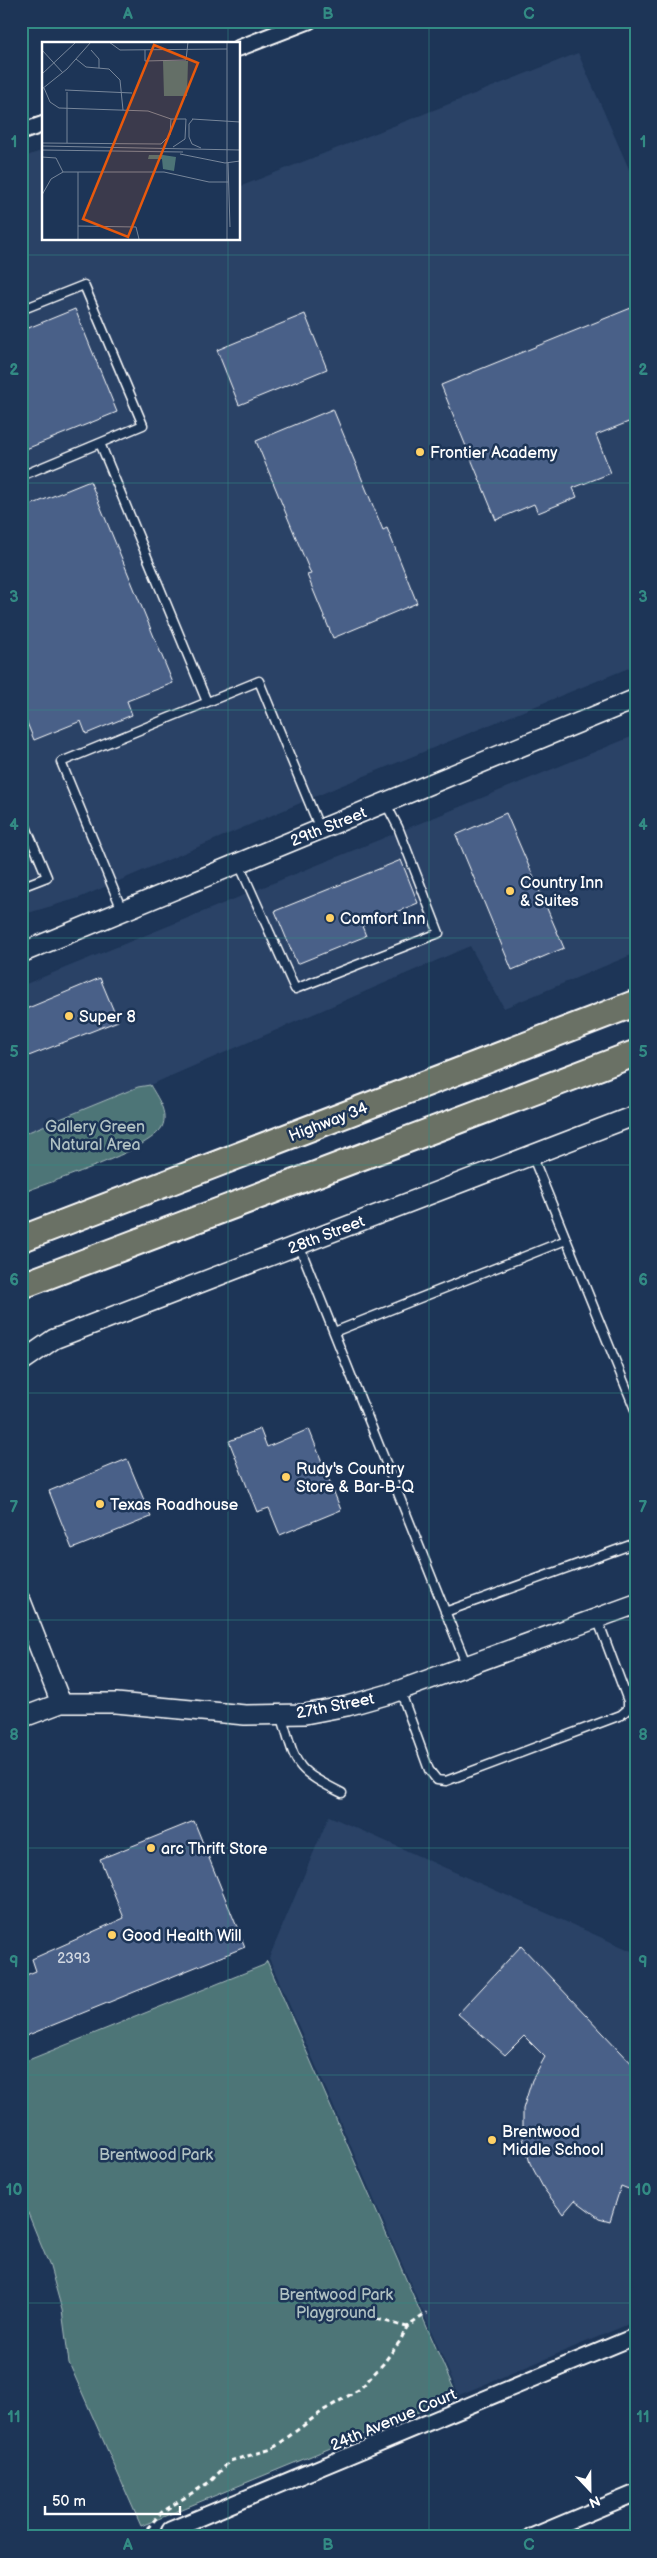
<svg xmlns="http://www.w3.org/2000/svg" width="657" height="2558" viewBox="0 0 657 2558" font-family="'Balsamiq Sans',sans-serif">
<rect width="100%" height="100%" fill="#1d3557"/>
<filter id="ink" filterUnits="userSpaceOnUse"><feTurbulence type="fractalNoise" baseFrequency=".02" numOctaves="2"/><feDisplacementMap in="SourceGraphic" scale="10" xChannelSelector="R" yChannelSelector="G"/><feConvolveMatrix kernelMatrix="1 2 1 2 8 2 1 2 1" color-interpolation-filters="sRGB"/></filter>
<g filter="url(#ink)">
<path fill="#2a4266" d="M 578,53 L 636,185 L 636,665 L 340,786 L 79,898 L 21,915 L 21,158 L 44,150 L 44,239 L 239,239 L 239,187 Z
M 636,735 L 636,953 L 504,1008 L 470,946 L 150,1085 L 138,1087 L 21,1135 L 21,986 Z
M 329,1816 L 636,1953 L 636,2321 L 459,2395 L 269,1958 Z"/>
<path fill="#4d7477" stroke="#a6babb" d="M 150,1085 C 157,1097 169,1113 162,1127 C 149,1151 50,1182 21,1193 L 21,1135 L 138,1087 Z
M 267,1961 L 457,2396 L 141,2526 L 69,2363 L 62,2310 L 50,2267 L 21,2196 L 21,2063 L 264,1965 Z"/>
<path fill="#4a6188" stroke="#fff" d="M 636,306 L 636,419 L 596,435 L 611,473 L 573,488 L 577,497 L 538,513 L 534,504 L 496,520 L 441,385 Z
M 75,309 L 117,412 L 21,451 L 21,331 Z
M 305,314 L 327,369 L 239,405 L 217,350 Z
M 333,409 L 383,530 L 387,528 L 417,603 L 333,638 L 307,575 L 311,574 L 256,441 Z
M 90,481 L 173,683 L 127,701 L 132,715 L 86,734 L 81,721 L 34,740 L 21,708 L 21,509 Z
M 506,813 L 564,948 L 512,970 L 456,835 Z
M 401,860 L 418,903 L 362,926 L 366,936 L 297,964 L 275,911 Z
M 100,978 L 118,1021 L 21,1059 L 21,1011 Z
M 260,1429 L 267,1447 L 309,1429 L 341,1510 L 280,1535 L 269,1508 L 257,1512 L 229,1441 Z
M 127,1459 L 151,1517 L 72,1549 L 49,1491 Z
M 194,1821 L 245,1947 L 21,2038 L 21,1977 L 36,1971 L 32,1959 L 124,1918 L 100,1859 Z
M 521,1946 L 636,2068 L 636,2192 L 621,2186 L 610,2221 L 599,2218 L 575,2200 L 563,2214 L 544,2189 L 530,2163 L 523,2138 L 523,2109 L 532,2080 L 545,2057 L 524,2036 L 505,2055 L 458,2014 Z"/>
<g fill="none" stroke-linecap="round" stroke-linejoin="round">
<defs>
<path id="service" d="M 21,310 L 84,285 L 143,425 L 21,476
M 100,443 L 207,702
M 21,815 L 47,877 L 21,887
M 239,864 L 295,989 L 439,933 L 398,827 L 385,802
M 122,910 L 61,762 L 259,681 L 320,829
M 532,1155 L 636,1412
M 299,1245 L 467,1666
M 334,1332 L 566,1240
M 445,1612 L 636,1543
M 400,1690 L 429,1770 L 437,1780 L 446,1781 L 621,1715 L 628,1709 L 628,1701 L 597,1618
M 281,1714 C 297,1766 292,1768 342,1793"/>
<path id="minor" d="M 239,48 L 309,21
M 21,132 L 44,124
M 167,2537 L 170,2530 L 636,2336
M 531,2537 L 636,2493"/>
<path id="tertiary" d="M 21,953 L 636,699
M 21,1362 L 54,1339 L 636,1115
M 21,1601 L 61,1703
M 21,1718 L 61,1703 L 116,1703 L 245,1715 L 305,1714 L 347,1706 L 389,1694 L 636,1604"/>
<path id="trunk" d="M 21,1239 L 636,1003
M 21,1286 L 636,1053"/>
</defs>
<use href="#service" stroke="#fff" stroke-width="11"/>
<use href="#minor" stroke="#fff" stroke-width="19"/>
<use href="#tertiary" stroke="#fff" stroke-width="22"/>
<use href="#trunk" stroke="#fff" stroke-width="29"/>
<path stroke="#fff" stroke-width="3" stroke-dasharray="5 4" stroke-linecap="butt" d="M 377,2319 L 407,2327
M 141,2535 L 162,2512 L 211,2481 L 230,2461 L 272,2449 L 324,2410 L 360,2389 L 383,2364 L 400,2341 L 407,2327 L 427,2313"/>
<use href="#service" stroke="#1d3557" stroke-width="8"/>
<use href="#minor" stroke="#1d3557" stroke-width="15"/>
<use href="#tertiary" stroke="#1d3557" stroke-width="19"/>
<use href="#trunk" stroke="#6b7165" stroke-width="25"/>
</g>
</g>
<path fill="none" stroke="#338b84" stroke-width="1" stroke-opacity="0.55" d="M 228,21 L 228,44M 429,21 L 429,2537M 228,239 L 228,2537M 21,255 L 636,255M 21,483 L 636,483M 21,710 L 636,710M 21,938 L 636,938M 21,1165 L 636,1165M 21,1393 L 636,1393M 21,1620 L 636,1620M 21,1848 L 636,1848M 21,2075 L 636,2075M 21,2303 L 636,2303"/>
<g fill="#ffd166" stroke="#1d3557" stroke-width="2">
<circle cx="420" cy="452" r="5"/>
<circle cx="510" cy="891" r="5"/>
<circle cx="330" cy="918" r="5"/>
<circle cx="69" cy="1016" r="5"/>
<circle cx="286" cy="1477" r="5"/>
<circle cx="100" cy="1504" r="5"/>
<circle cx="151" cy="1848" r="5"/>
<circle cx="112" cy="1935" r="5"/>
<circle cx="492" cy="2140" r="5"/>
</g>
<g text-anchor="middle" stroke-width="5" stroke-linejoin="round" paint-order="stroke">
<g font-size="14" fill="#d2d8e1">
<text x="74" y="1963">2393</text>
</g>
<g font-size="16" fill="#fff" stroke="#1d3557" text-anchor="start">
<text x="430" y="458">Frontier Academy</text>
<text x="520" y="888">Country Inn<tspan x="520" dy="18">&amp; Suites</tspan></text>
<text x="340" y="924">Comfort Inn</text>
<text x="79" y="1022">Super 8</text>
<text x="296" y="1474">Rudy's Country<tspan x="296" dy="18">Store &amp; Bar-B-Q</tspan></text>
<text x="110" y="1510">Texas Roadhouse</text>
<text x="161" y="1854">arc Thrift Store</text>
<text x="122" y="1941">Good Health Will</text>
<text x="502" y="2137">Brentwood<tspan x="502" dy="18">Middle School</tspan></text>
</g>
<g font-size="16" fill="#fff" stroke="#1d3557">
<text transform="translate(328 826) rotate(-22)" y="6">29th Street</text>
<text transform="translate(328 1121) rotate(-21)" y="6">Highway 34</text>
<text transform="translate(326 1234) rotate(-21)" y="6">28th Street</text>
<text transform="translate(335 1705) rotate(-11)" y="6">27th Street</text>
<text transform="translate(393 2419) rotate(-23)" y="6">24th Avenue Court</text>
</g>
<g font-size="16" fill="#afc0c2" stroke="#1d3557">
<text x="95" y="1132">Gallery Green<tspan x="95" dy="18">Natural Area</tspan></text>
<text x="156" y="2160">Brentwood Park</text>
<text x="336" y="2300">Brentwood Park<tspan x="336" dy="18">Playground</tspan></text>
</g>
</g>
<g transform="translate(42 42)">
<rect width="198" height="198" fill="#1d3557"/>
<path d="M 121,19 L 146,19 L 145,54 L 122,54 ZM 121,113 L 134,115 L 132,129 L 121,127 L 120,117 L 106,117 L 107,113 Z" fill="#4d7477"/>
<path fill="none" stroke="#77869a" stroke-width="1" d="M 67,0 L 78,8 L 185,7M 0,8 L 21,31M 49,8 L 57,17 L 57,26M 103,8 L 103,19 L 144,18 L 146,0M 34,17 L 44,25 L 67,27 L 78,38 L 81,68M 0,32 L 34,0M 2,46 L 8,60 L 17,66 L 106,69 L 129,77 L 144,77M 0,47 L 25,27 L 49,0M 23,48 L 90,51M 150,77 L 198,80M 151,77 L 147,82 L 147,95 L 150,102 L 159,106M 0,101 L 119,102 L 128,93 L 129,77M 25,101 L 25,50M 0,104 L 198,108M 131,105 L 143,97 L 144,77M 0,108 L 141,110M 138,112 L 183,121 L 198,119M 0,115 L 14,116 L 21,130M 186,121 L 188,185M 0,153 L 9,137 L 21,130 L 122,130 L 167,140 L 186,140M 36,184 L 94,185 L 97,197M 36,197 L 36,130M 185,197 L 185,0"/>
<path fill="#e8590c" fill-opacity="0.15" stroke="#e8590c" stroke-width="2.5" d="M 112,3 L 156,21 L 86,195 L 41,177 Z"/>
<rect width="198" height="198" fill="none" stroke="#fff" stroke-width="2.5"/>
</g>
<rect width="657" height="2558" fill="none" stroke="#1d3557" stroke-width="55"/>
<g transform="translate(590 2490) rotate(158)" stroke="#1d3557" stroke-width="4" paint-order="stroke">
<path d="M0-4L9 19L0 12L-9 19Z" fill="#ffffff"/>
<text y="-8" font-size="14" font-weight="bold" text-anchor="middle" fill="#ffffff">N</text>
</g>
<path d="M45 2506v8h135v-8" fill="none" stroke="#ffffff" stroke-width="2.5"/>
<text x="52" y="2506" font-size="15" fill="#ffffff" stroke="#1d3557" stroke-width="4" paint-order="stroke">50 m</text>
<rect x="28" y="28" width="602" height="2502" fill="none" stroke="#338b84" stroke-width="2"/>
<g font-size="16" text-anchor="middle" font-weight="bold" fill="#338b84">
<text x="128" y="19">A</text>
<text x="328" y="19">B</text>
<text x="529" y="19">C</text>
<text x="14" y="147">1</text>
<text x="643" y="147">1</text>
<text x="14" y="375">2</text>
<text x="643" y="375">2</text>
<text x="14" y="602">3</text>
<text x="643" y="602">3</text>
<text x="14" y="830">4</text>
<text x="643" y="830">4</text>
<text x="14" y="1057">5</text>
<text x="643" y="1057">5</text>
<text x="14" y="1285">6</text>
<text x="643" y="1285">6</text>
<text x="14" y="1512">7</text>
<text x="643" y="1512">7</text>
<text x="14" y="1740">8</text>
<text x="643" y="1740">8</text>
<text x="14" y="1967">9</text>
<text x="643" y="1967">9</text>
<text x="14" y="2195">10</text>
<text x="643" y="2195">10</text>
<text x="14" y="2422">11</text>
<text x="643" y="2422">11</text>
<text x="128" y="2550">A</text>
<text x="328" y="2550">B</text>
<text x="529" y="2550">C</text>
</g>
</svg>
